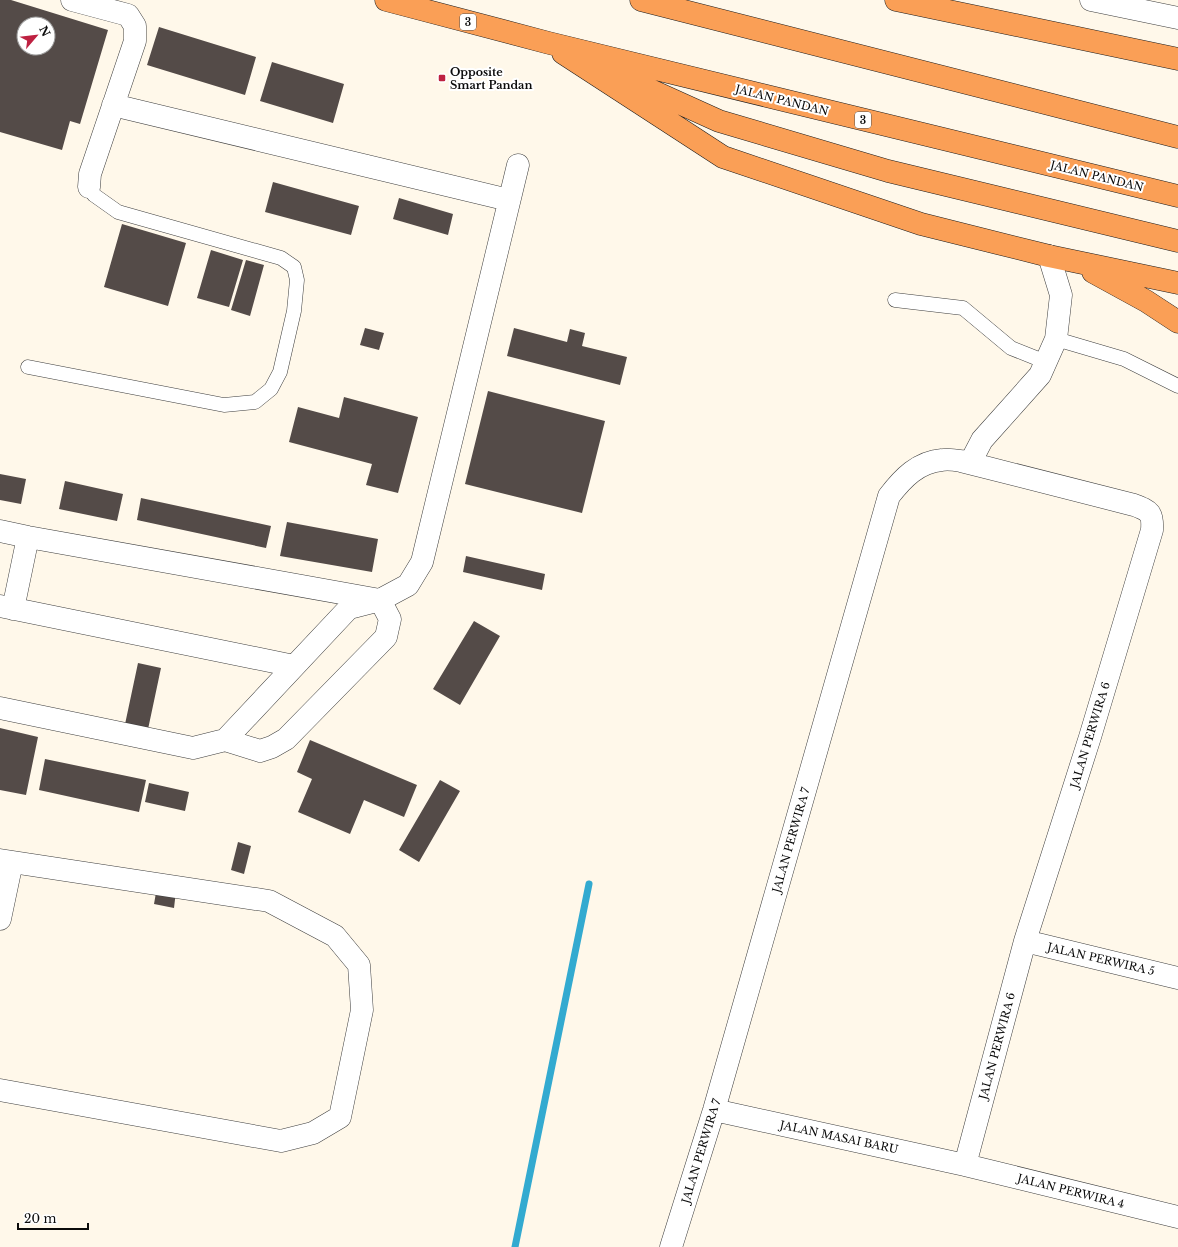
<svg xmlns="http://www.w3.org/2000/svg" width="1178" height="1247" viewBox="0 0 1178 1247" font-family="'Libre Baskerville',serif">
<rect width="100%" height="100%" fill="#fff8ea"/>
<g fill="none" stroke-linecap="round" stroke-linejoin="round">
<path stroke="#33aad0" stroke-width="7" d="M 515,1247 L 589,884"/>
</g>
<path fill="#544b48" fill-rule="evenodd" d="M 0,0 L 11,0 L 108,30 L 80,124 L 70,121 L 62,150 L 0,132 ZM 24,24 L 48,24 L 48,48 L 24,48 Z
M 159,27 L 256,57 L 245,95 L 147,65 Z
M 272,62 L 344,84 L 333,123 L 260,101 Z
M 273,182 L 359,206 L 351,235 L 265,212 Z
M 399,198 L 453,214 L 448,235 L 393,219 Z
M 122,224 L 186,243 L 168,306 L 104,287 Z
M 211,250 L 243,260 L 229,307 L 197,298 Z
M 246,260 L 264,265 L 250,316 L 231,310 Z
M 365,328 L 384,333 L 379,350 L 360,345 Z
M 514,328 L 567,342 L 570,329 L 585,333 L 582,346 L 627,357 L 620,385 L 507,356 Z
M 488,391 L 605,421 L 582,513 L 465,484 Z
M 344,397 L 418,417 L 398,493 L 366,485 L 372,464 L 289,442 L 298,407 L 339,418 Z
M 0,474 L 26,479 L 21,504 L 0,500 Z
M 65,481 L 123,494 L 117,521 L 59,509 Z
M 141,498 L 271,526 L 266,548 L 137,520 Z
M 287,522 L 378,539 L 372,572 L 280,556 Z
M 466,556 L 545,574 L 542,590 L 463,572 Z
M 474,621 L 500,636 L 460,705 L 433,689 Z
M 138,663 L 161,668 L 147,734 L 124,729 Z
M 0,728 L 38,737 L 26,795 L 0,790 Z
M 310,740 L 417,785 L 404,817 L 364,800 L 350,834 L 298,812 L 312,779 L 297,772 Z
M 45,759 L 146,780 L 139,812 L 39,790 Z
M 440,780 L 460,791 L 419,862 L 399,850 Z
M 149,783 L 189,792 L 185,811 L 145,802 Z
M 238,842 L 251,846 L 244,874 L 231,870 Z
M 157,887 L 176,891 L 174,908 L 154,904 Z"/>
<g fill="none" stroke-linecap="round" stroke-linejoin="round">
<defs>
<path id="service" d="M 895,300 L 963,308 L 1011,348 L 1046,362
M 1056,339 L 1124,359 L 1178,386
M 28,367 L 224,405 L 255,402 L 271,389 L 280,372 L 294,311 L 297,280 L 294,267 L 281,258 L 118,212 L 94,195 L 89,187"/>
<path id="minor" d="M 72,0 L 128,15 L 135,26 L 135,41 L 90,174 L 89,187
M 1091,0 L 1178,18
M 113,105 L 509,200
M 970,463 L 982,440 L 1040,375 L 1056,339 L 1061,295 L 1049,256
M 0,531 L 28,537 L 380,600 L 390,619 L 386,637 L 286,739 L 272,747 L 260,751 L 225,740
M 0,606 L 294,666
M 13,609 L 28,537
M 0,708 L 193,748 L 225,740 L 349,608 L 380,600 L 408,585 L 422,562 L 518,165
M 0,860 L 269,901 L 335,936 L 359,965 L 362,1010 L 340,1117 L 313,1133 L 281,1141 L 0,1090
M 0,919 L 12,862
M 1025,941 L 1178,978
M 714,1110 L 965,1165 L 1178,1217
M 671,1247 L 714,1110 L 889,496 C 903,478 918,462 942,460 C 948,459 955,460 961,461 L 1134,505 C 1150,511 1153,513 1152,530 L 1090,737 L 1025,941 L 965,1165"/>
<path id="trunk" d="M 386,0 L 549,43 L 1178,196
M 641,0 L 1178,137
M 896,0 L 1178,59
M 563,53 L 723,157 L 921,224 L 1049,256 L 1178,283
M 615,74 L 719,121 L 888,171 L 1178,241
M 1093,272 L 1146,301 L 1178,322"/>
</defs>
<use href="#service" stroke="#3e3e3e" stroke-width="15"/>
<use href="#minor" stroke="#3e3e3e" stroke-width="23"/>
<use href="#trunk" stroke="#1c1c1c" stroke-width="23"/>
<use href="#service" stroke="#fff" stroke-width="14"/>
<use href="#minor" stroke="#fff" stroke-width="22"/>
<use href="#trunk" stroke="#fa9f56" stroke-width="22"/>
</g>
<rect fill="#be2141" stroke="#fff" stroke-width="1.5" x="438" y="74" width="8" height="8" rx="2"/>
<g text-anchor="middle" stroke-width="4" stroke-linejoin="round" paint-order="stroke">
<g fill="#fff" stroke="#545454" stroke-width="1">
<rect x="460" y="14" width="16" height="16" rx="3"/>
<rect x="855" y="112" width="16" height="16" rx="3"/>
</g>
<g font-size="10" font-weight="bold" fill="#0b0b0b">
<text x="468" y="26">3</text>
<text x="863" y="124">3</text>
</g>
<g font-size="11" font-weight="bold" fill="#0b0b0b" stroke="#fff" text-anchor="start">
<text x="450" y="76">Opposite<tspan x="450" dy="13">Smart Pandan</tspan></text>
</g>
<g font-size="11" fill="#0b0b0b" stroke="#fff">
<text transform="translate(782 100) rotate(14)" y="4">JALAN PANDAN</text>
<text transform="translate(1097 176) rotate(14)" y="4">JALAN PANDAN</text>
<text transform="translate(1090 735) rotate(-73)" y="4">JALAN PERWIRA 6</text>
<text transform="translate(791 840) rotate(-74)" y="4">JALAN PERWIRA 7</text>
<text transform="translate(1101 959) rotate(13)" y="4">JALAN PERWIRA 5</text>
<text transform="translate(997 1046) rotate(-75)" y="4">JALAN PERWIRA 6</text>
<text transform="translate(839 1137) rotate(12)" y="4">JALAN MASAI BARU</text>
<text transform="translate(701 1151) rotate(-73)" y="4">JALAN PERWIRA 7</text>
<text transform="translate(1071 1191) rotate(14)" y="4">JALAN PERWIRA 4</text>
</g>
</g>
<g transform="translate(36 36) rotate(62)"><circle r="19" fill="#ffffff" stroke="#9d9d9d"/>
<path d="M0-3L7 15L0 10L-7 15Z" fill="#be2141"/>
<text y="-6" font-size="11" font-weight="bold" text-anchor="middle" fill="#0b0b0b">N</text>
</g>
<path d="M18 1223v6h70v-6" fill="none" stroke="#0b0b0b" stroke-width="2"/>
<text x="24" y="1223" font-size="12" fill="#0b0b0b" stroke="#ffffff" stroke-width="3" paint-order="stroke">20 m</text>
</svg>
